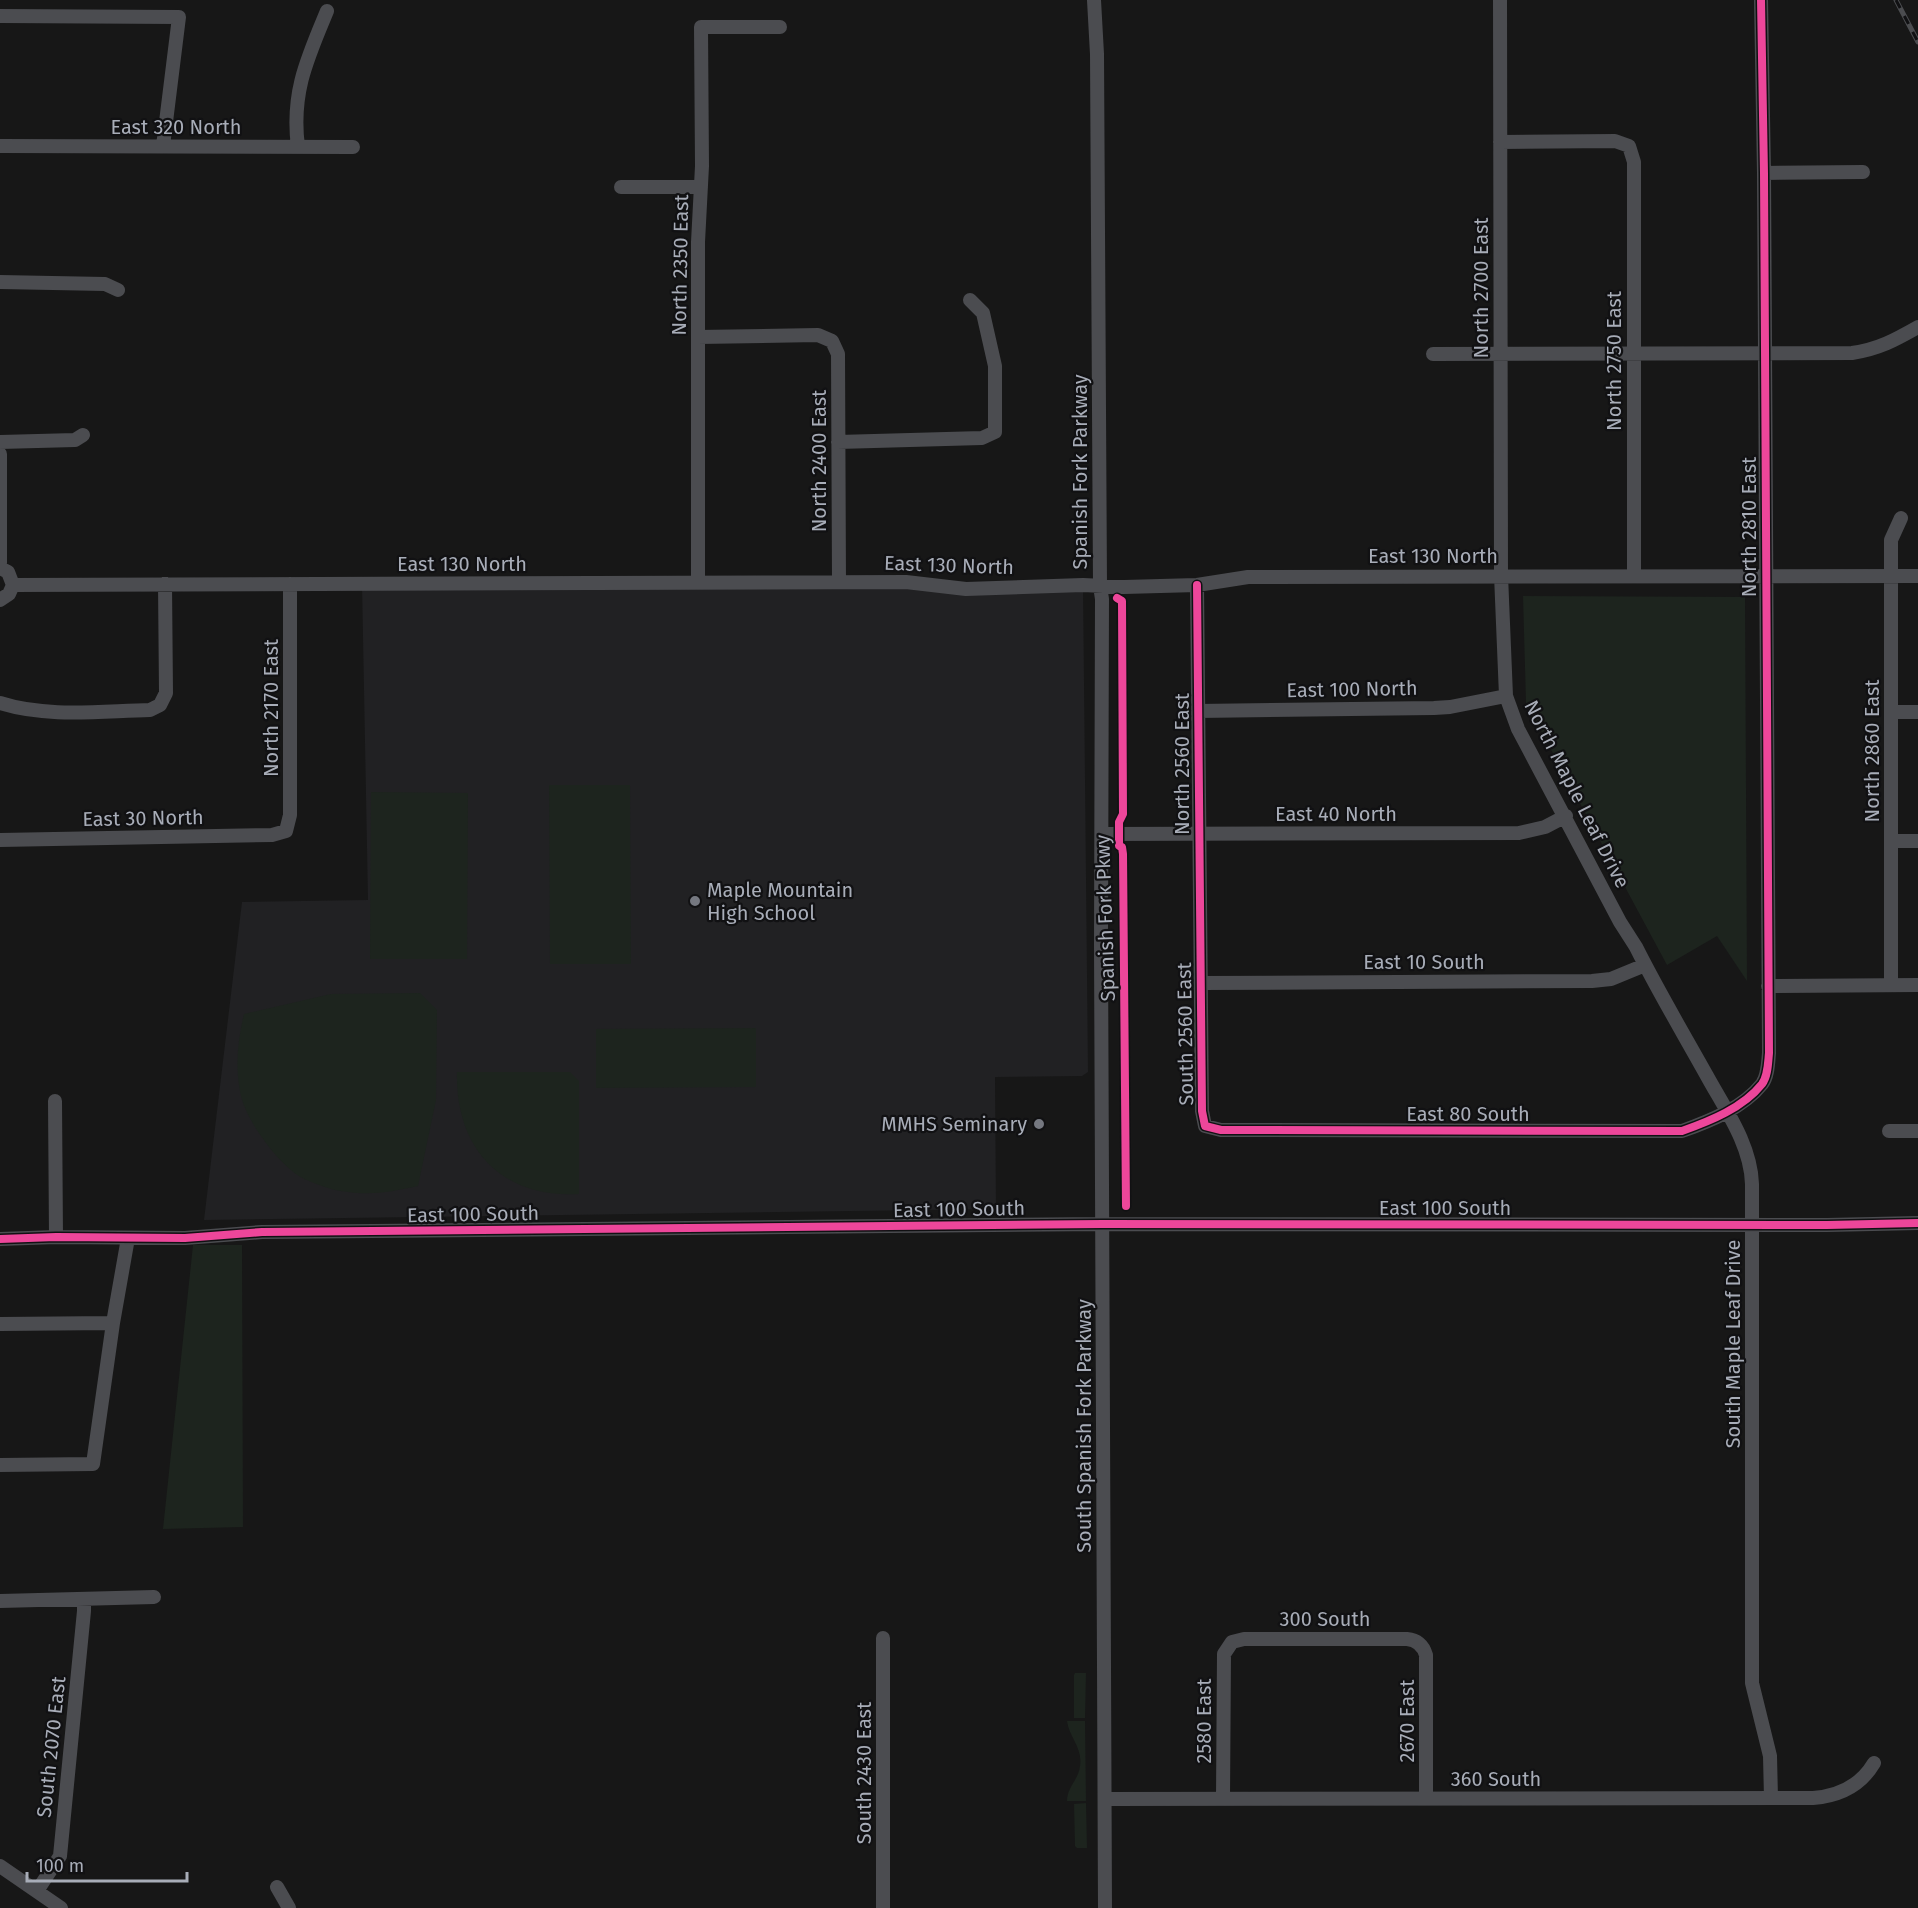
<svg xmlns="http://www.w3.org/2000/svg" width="1918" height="1908" viewBox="0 0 1918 1908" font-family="'Fira Sans',sans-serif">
<rect width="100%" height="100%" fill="#171717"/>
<path fill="#212123" d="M 362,584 L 1083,585 L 1088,1072 L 1082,1076 L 995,1077 L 996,1209 L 204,1220 L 242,902 L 368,900 Z"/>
<path fill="#1d241e" d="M 1523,596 L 1745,597 L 1747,981 L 1717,936 L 1667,965 L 1526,703 Z
M 549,785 L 630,785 L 631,964 L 550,964 Z
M 371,792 L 468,793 L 467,959 L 370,959 Z
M 420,993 L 437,1010 L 436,1100 L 418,1186 C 390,1192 371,1196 341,1191 C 331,1190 307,1181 299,1176 C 276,1161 244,1118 240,1091 C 235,1064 238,1040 244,1014 L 331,994 Z
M 756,1028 L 756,1087 L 596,1088 L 596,1029 Z
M 457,1072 L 570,1072 L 579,1081 L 579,1194 C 502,1199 455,1148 457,1072 Z
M 193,1245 L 242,1245 L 243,1527 L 163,1529 Z
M 1075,1673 L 1086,1673 L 1085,1718 L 1074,1718 L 1074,1675 Z
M 1067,1721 L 1085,1721 L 1086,1801 L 1067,1801 C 1067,1787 1079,1779 1080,1766 C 1083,1748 1069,1737 1067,1721 Z
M 1086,1803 L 1087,1848 L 1077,1848 L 1075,1846 L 1074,1804 Z"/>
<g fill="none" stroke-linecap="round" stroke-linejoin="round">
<path stroke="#4b4c50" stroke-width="14" d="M 1094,0 L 1097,54 L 1100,586 L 1102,599 L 1101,944 L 1105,1908
M 1500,0 L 1501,575 L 1506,696 L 1518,729 L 1620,922 L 1636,947 C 1658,991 1683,1033 1707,1076 C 1725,1109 1751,1145 1752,1184 L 1752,1683 L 1770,1756 L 1771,1798
M 0,16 L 179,17 L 163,146
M 1500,142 L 1615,141 L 1629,146 L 1634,162 L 1634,575
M 0,146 L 353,147
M 298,147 C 291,93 307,59 327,11
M 1764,173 L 1863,172
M 621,187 L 701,187
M 0,282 L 105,284 L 118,290
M 698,337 L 818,335 L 832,341 L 838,354 L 839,582
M 1433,354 L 1852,353 C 1879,349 1895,340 1918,327
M 0,442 L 75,440 L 83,435
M 838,442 L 982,438 L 995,432 L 995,366 L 983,313 L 970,300
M 0,454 L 0,563
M 0,568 L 8,572 L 13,585 L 9,594 L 0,600
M 698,582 L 698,242 L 702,166 L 701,27 L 780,27
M 13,585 L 906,582 L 966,589 L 1083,585 L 1124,587 L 1197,585 L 1248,577 L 1918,576
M 1197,585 L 1202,1111 L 1205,1126 L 1221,1130 L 1682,1131 C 1710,1121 1743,1108 1762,1084 C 1768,1076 1768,1063 1769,1053 L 1764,173 L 1761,0
M 0,703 C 47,718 100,711 150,710 L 160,705 L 166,693 L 165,584
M 1198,711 L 1434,708 L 1450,707 L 1506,696
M 1891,712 L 1918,712
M 1103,834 L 1519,833 L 1545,827 L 1566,816
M 0,840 L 272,835 L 286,831 L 290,815 L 290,584
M 1892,841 L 1918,841
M 1201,983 L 1592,981 L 1611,979 L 1645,965
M 1891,985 L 1891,540 L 1901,518
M 1768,986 L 1918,985
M 55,1101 L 56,1237
M 1889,1131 L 1918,1131
M 0,1239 L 56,1237 L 185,1238 L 262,1232 L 1103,1224 L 1827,1225 L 1918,1223
M 0,1324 L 113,1323
M 0,1465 L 93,1464 L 113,1323 L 128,1238
M 0,1601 L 154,1597
M 1223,1798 L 1224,1654 L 1232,1642 L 1244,1639 L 1407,1639 C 1417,1640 1423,1645 1426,1655 L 1426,1798
M 1106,1799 L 1813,1798 C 1839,1796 1861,1785 1874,1763
M 0,1866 L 61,1908
M 277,1887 L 289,1908
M 37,1891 L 60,1856 L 84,1611 L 84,1599
M 883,1908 L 883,1638"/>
<defs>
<path id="rail" d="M 1896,0 L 1918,42"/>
</defs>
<use href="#rail" stroke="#4b4c4f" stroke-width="5"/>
<use href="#rail" stroke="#111113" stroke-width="3" stroke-dasharray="9" stroke-linecap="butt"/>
<defs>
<path id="cycleway" d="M 1197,585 L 1202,1111 L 1205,1126 L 1221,1130 L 1682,1131 C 1710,1121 1743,1108 1762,1084 C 1768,1076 1768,1063 1769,1053 L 1764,173 L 1761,0
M 1117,598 L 1122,601 L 1123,814 L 1119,822 L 1119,846 L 1122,847 L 1123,854 L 1126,1206
M 0,1239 L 56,1237 L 185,1238 L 262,1232 L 1103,1224 L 1827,1225 L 1918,1223"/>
</defs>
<use href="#cycleway" stroke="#111113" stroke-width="11"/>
<use href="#cycleway" stroke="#ed469a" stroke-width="8"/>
</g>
<g fill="#757880" stroke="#111113" stroke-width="2">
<circle cx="695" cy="901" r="6"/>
<circle cx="1039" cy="1124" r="6"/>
</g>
<g text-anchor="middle" stroke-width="4.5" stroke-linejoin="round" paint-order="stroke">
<g font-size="20" fill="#a8adb8" stroke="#111113">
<text x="176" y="134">East 320 North</text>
<text transform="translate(680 265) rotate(-89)" y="7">North 2350 East</text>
<text transform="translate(1481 288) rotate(-90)" y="7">North 2700 East</text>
<text transform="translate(1614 361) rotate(-90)" y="7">North 2750 East</text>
<text transform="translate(819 461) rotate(-90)" y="7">North 2400 East</text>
<text transform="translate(1080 472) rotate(-90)" y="7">Spanish Fork Parkway</text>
<text transform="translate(1749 527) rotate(-90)" y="7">North 2810 East</text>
<text x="1433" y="563">East 130 North</text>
<text x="462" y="571">East 130 North</text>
<text transform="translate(949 565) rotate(2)" y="7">East 130 North</text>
<text transform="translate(1352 689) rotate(-1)" y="7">East 100 North</text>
<text transform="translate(271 708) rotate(-90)" y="7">North 2170 East</text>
<text transform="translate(1872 751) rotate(-90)" y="7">North 2860 East</text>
<text transform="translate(1182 764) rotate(-90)" y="7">North 2560 East</text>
<text transform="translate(1577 794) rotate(63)" y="7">North Maple Leaf Drive</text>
<text x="1336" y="821">East 40 North</text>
<text transform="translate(143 818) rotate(-1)" y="7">East 30 North</text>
<text transform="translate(1105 918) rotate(-92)" y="7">Spanish Fork Pkwy</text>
<text x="1424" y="969">East 10 South</text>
<text transform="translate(1185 1034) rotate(-91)" y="7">South 2560 East</text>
<text x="1468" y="1121">East 80 South</text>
<text x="1445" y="1215">East 100 South</text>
<text transform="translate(959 1209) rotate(-1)" y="7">East 100 South</text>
<text transform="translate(473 1214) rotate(-1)" y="7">East 100 South</text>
<text transform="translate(1733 1344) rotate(-90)" y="7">South Maple Leaf Drive</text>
<text transform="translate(1084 1426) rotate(-90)" y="7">South Spanish Fork Parkway</text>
<text x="1325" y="1626">300 South</text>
<text transform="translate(1204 1721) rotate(-90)" y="7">2580 East</text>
<text transform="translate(1407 1721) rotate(-90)" y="7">2670 East</text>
<text transform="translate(51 1747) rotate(-84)" y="7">South 2070 East</text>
<text transform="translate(864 1773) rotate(-90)" y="7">South 2430 East</text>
<text x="1496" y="1786">360 South</text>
</g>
<g font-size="20" fill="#a8adb8" stroke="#111113" text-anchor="start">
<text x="707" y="897">Maple Mountain<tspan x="707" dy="23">High School</tspan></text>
<text x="1027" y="1131" text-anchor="end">MMHS Seminary</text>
</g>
</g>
<path d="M27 1872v9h160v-9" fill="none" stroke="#a8adb8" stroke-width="3"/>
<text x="36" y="1872" font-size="18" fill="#a8adb8" stroke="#111113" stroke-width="4.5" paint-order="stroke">100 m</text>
</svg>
